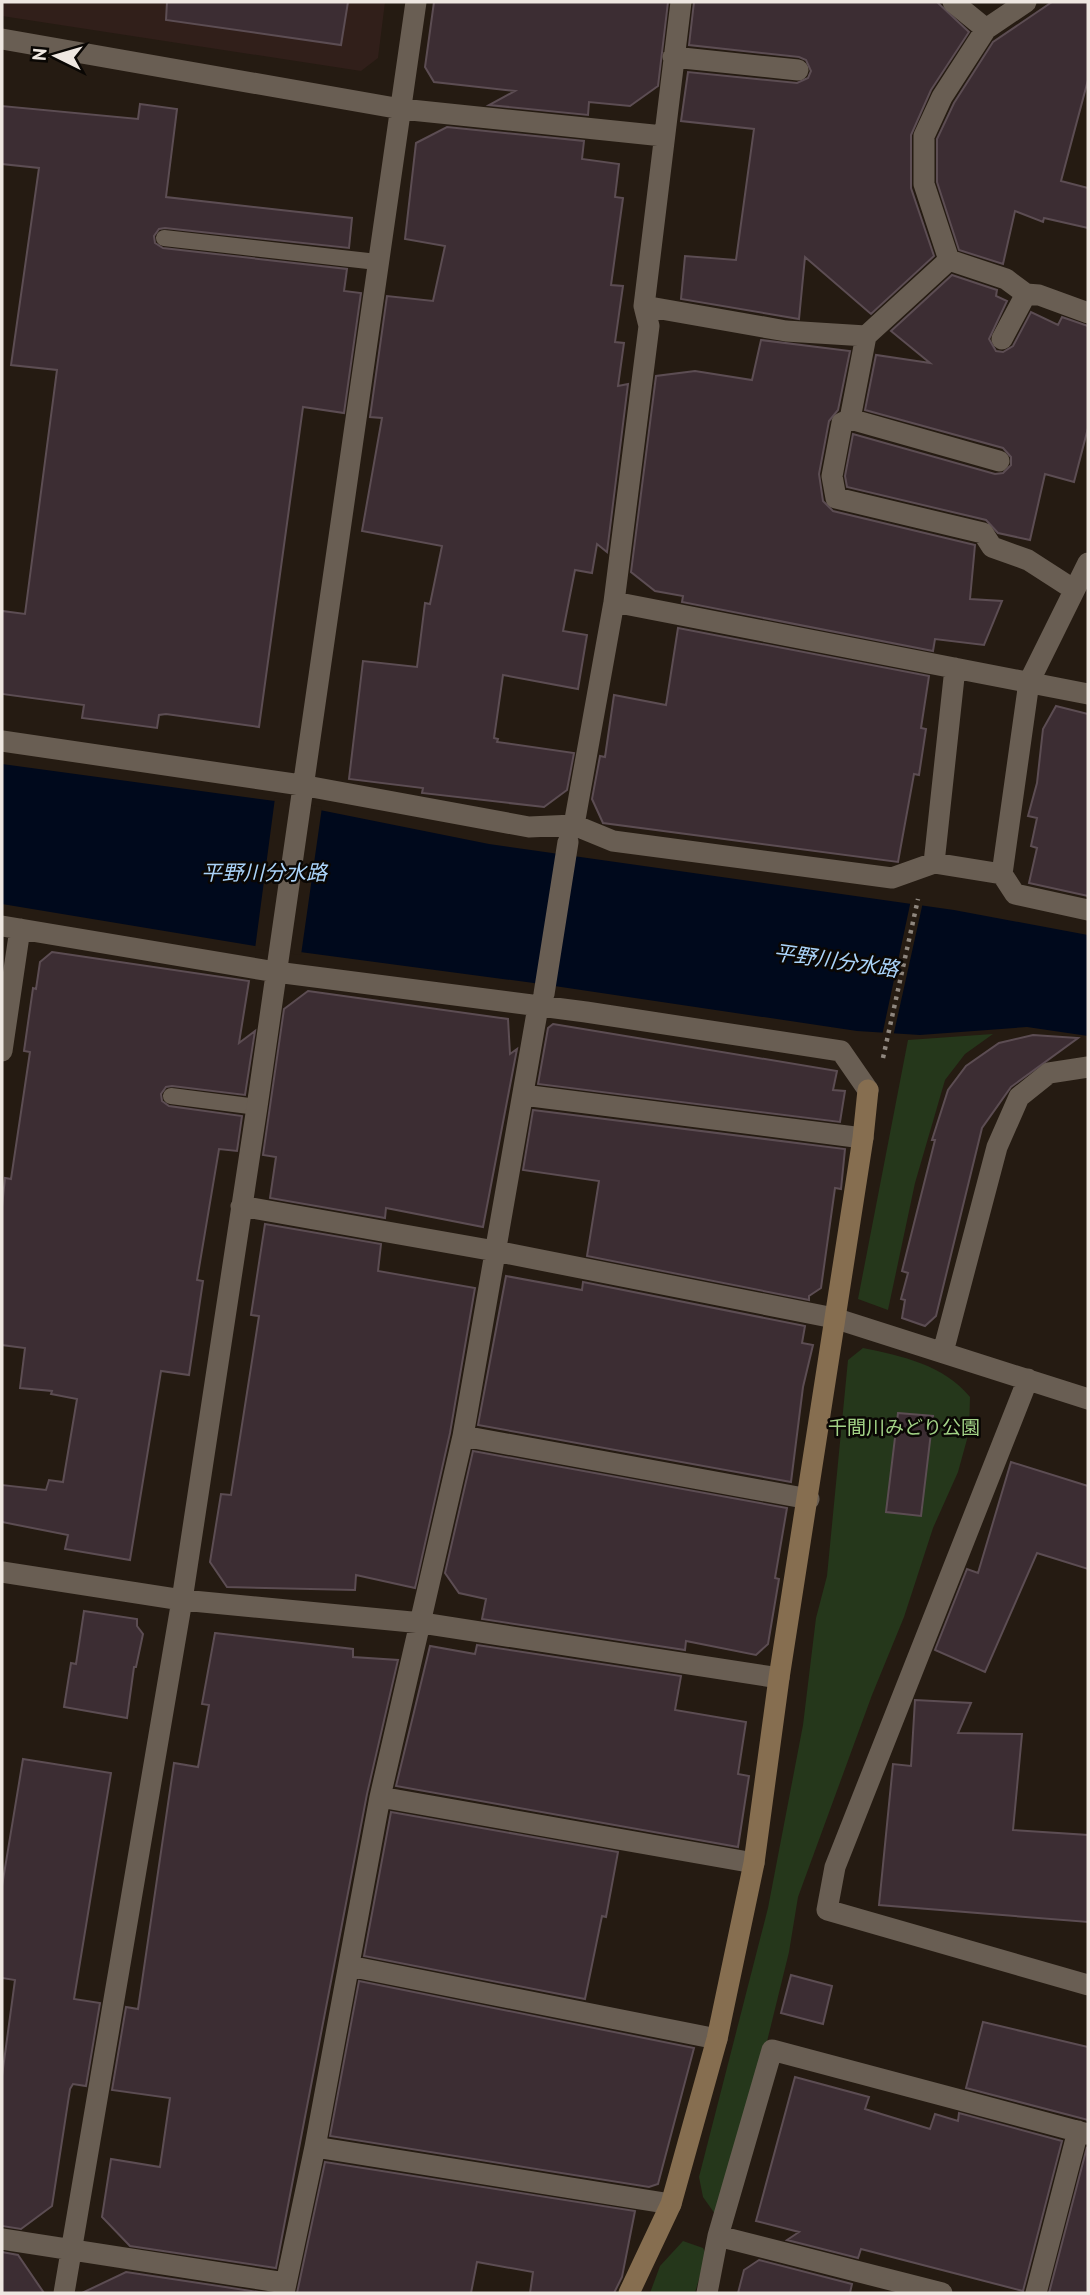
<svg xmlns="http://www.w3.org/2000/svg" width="1090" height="2295" viewBox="0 0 1090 2295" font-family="'PT Sans','Noto Sans JP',sans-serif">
<rect width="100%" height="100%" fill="#251b12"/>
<path fill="#311f1a" d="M 2,2 L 385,2 L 378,58 L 361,71 L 2,16 Z"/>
<path fill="#25371b" d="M 993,1034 L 965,1054 L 945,1080 L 915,1183 L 888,1310 L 858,1299 L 908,1040 Z
M 863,1348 C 902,1356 944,1365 970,1397 L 969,1432 L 958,1472 L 933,1528 L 904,1617 L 872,1695 L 798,1897 L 789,1952 L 760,2070 L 715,2214 L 703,2197 L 699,2177 L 768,1908 L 803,1725 L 816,1618 L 827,1576 L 848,1360 Z
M 683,2241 L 703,2248 L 706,2254 L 695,2293 L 650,2293 L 660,2266 Z"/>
<path fill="#00091c" d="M 2,764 L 275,801 L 489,844 L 954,910 L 1088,935 L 1088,1036 L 1027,1027 L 920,1035 L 857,1031 L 541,984 L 255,946 L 2,904 Z"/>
<path fill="#251b12" d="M 275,798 L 322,807 L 301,955 L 255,949 Z
M 911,900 L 923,902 L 893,1037 L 882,1036 Z"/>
<path fill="#3c2d33" stroke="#5c4d53" stroke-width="2" d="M 167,2 L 348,2 L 341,45 L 166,20 Z
M 434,2 L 668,2 L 658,86 L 630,106 L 589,102 L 588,115 L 489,105 L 515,91 L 434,82 L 425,67 Z
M 694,2 L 937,2 L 969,32 L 931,90 L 911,135 L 911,188 L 934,256 L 871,314 L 805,257 L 799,319 L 681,299 L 685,256 L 736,260 L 754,129 L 681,121 L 688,72 L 797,83 L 808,78 L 811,71 L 806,60 L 799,57 L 689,45 Z
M 1052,2 L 1088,2 L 1088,80 L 1061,181 L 1088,188 L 1088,228 L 1044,218 L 1043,222 L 1015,211 L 1003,264 L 959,250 L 937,182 L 937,139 L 954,103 L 993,42 Z
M 140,104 L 177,109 L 166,197 L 352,218 L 349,248 L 165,228 L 159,229 L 154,236 L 155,243 L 163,248 L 347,269 L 344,291 L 361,293 L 344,413 L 303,407 L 259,727 L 166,714 L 159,715 L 157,728 L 82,718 L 84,705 L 2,694 L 2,611 L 25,614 L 57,370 L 11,365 L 39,168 L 2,164 L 2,106 L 138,119 Z
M 447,127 L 584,141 L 582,159 L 619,164 L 615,197 L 623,198 L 611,285 L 623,286 L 615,342 L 624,343 L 618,386 L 628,384 L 607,552 L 597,544 L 592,573 L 575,570 L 563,631 L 587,635 L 578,689 L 503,675 L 494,738 L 498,739 L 497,742 L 574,753 L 567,790 L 544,807 L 422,793 L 423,788 L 349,779 L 363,661 L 417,667 L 425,603 L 430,604 L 442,546 L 362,531 L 382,418 L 370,417 L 387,296 L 433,301 L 445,246 L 405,239 L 416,143 Z
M 952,275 L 997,290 L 996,296 L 1007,301 L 989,339 L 996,351 L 1003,352 L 1013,346 L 1031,312 L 1058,325 L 1062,317 L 1088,326 L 1088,428 L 1074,482 L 1045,474 L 1030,540 L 998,533 L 986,520 L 847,487 L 845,476 L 853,434 L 995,474 L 1003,473 L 1011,465 L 1011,457 L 1003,448 L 865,410 L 876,355 L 930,363 L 891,331 Z
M 761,340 L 850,351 L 838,410 L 829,421 L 819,474 L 823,501 L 833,511 L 975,545 L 970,599 L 1002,601 L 984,645 L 935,639 L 933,651 L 682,602 L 683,596 L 655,591 L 631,572 L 656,376 L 695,371 L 752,380 Z
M 678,628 L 929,676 L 921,728 L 926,729 L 919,775 L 914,774 L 898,862 L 603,823 L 592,799 L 600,756 L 605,757 L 614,695 L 666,705 Z
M 1056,706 L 1088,714 L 1088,896 L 1029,883 L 1037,848 L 1031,846 L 1037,818 L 1028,816 L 1037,783 L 1043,729 Z
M 52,952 L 249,981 L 239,1043 L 255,1031 L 245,1095 L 172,1086 L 166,1087 L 161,1094 L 162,1101 L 169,1106 L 242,1116 L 237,1151 L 219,1149 L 197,1280 L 203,1281 L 189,1375 L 161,1371 L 130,1560 L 65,1549 L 68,1535 L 2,1522 L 2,1485 L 46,1490 L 49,1480 L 63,1482 L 77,1399 L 51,1394 L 52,1391 L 20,1388 L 25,1348 L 2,1345 L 2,1207 L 5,1178 L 11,1179 L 30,1052 L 24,1051 L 33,988 L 36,989 L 40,962 Z
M 308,991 L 508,1019 L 510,1054 L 517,1049 L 483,1227 L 386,1208 L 385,1218 L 270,1198 L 276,1157 L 263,1155 L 284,1009 Z
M 553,1024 L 837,1071 L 833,1090 L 845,1091 L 840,1122 L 538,1084 L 548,1028 Z
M 1033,1035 L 1078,1038 L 1011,1087 L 982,1128 L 936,1316 L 925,1326 L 902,1318 L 905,1300 L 901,1299 L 908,1273 L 902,1271 L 935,1140 L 932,1140 L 948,1090 L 966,1066 L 999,1043 Z
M 533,1110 L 845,1149 L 841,1189 L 835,1188 L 821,1288 L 809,1296 L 809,1300 L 587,1256 L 599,1181 L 523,1170 Z
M 265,1224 L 381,1244 L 378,1271 L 475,1288 L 450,1433 L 415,1588 L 356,1575 L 355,1590 L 227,1587 L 210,1562 L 221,1494 L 231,1495 L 259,1316 L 251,1315 Z
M 506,1276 L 582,1290 L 583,1282 L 805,1326 L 802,1343 L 813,1345 L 803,1387 L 791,1482 L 478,1425 Z
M 898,1413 L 933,1416 L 921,1516 L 886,1512 Z
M 473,1451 L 787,1508 L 775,1578 L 779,1579 L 768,1644 L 756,1655 L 686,1641 L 685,1650 L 482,1619 L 486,1599 L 459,1593 L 445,1573 Z
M 1011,1462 L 1088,1486 L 1088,1569 L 1037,1553 L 985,1672 L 935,1650 L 967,1569 L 978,1573 Z
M 84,1611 L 137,1619 L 137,1626 L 143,1634 L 136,1667 L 134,1667 L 127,1718 L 64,1707 L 71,1663 L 76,1664 Z
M 215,1633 L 353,1649 L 353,1657 L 398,1660 L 367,1794 L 276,2268 L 130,2246 L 102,2217 L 111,2159 L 160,2167 L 170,2098 L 112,2090 L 126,2007 L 138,2009 L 174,1763 L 198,1767 L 209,1705 L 202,1704 Z
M 477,1645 L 681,1676 L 675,1710 L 746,1722 L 738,1774 L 749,1776 L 738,1847 L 396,1786 L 430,1646 L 475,1654 Z
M 915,1700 L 971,1703 L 958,1733 L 1022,1734 L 1013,1830 L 1088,1835 L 1088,1922 L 879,1905 L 893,1764 L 911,1766 Z
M 23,1759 L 111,1773 L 74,1999 L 100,2003 L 86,2086 L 73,2084 L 70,2089 L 52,2206 L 21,2229 L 2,2226 L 2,2076 L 15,1980 L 2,1978 L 2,1886 Z
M 391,1812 L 618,1852 L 606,1917 L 602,1916 L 585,1999 L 364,1956 Z
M 791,1975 L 832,1986 L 823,2024 L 781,2013 Z
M 359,1981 L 694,2048 L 658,2184 L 649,2187 L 330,2136 Z
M 983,2022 L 1088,2047 L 1088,2120 L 966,2088 Z
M 795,2077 L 869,2097 L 865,2109 L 930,2129 L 935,2114 L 958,2121 L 959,2113 L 1062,2141 L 1023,2291 L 861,2249 L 858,2258 L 787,2240 L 799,2232 L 756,2221 Z
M 1087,2147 L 1088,2293 L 1049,2293 Z
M 325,2162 L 635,2211 L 622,2277 L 614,2293 L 530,2293 L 533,2272 L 477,2262 L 471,2293 L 297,2293 Z
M 2,2252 L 18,2255 L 44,2293 L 2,2293 Z
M 759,2260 L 852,2284 L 850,2293 L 738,2293 L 744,2270 Z
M 126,2272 L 265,2293 L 82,2293 Z"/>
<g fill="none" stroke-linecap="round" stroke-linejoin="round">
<path stroke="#8f877f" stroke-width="4.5" stroke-dasharray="3.5 5" stroke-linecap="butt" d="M 883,1058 L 918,899"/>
<path stroke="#695e53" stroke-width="16" d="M 164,238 L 377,262
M 171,1096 L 257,1107"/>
<path stroke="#695e53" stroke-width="21" d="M 953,2 L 986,29
M 2,39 L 401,109 L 663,136
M 673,57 L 798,70
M 949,260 L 924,184 L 924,136 L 942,97 L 986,29 L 1026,2
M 644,306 L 786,331 L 866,336 L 949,260 L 1006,279 L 1026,294 L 1039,295 L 1088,313
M 866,336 L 850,419 L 842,423 L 832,476 L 836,498 L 983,533 L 992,547 L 1028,560 L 1073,589
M 1002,339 L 1026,294
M 850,419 L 999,461
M 614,602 L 1088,694
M 2,741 L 301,785 L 529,827 L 574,825 L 613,841 L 892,878 L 934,863 L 1002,874 L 1015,894 L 1088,910
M 574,825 L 614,602 L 649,326 L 644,306 L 681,2
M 934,863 L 955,668
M 1002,874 L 1029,682 L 1088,563
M 2,926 L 276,972 L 586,1012 L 841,1051 L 868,1090
M 544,994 L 568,842
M 2,1051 L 20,929
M 523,1095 L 863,1138
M 241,1206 L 495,1251 L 834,1318 L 1088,1399
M 943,1352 L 997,1147 L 1019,1097 L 1049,1073 L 1088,1067
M 1028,1379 L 835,1867 L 827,1910 L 1088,1985
M 463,1436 L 809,1499
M 2,1572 L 182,1600 L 422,1623 L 779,1678
M 380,1797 L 754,1863
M 349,1966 L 717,2039
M 315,2147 L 671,2204
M 718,2236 L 942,2293
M 2,2239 L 285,2283
M 64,2293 L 182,1600 L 257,1107 L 416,2
M 284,2293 L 315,2147 L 380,1797 L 463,1436 L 538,1007
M 707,2293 L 718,2236 L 772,2050 L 1088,2134
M 1036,2293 L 1078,2131"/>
<path stroke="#866e50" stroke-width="21" d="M 629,2293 L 671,2204 L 717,2039 L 754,1863 L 779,1678 L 863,1138 L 868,1090"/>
</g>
<g text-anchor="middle" stroke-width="5" stroke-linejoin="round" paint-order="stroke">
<g font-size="19" fill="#a2d286" stroke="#0a0704">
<text x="904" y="1434">千間川みどり公園</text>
</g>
<g font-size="21" font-style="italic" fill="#aad3f9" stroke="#0a0704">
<text x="264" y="880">平野川分水路</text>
<text transform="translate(836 961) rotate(8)" y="7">平野川分水路</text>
</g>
</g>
<rect width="1090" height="2295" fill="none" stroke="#eee7e1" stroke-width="7"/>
<g transform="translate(56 56) rotate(275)" stroke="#0a0704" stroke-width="5" paint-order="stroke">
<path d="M0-5L12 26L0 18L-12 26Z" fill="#eee7e1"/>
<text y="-10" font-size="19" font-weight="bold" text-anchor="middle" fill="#eee7e1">N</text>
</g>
</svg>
